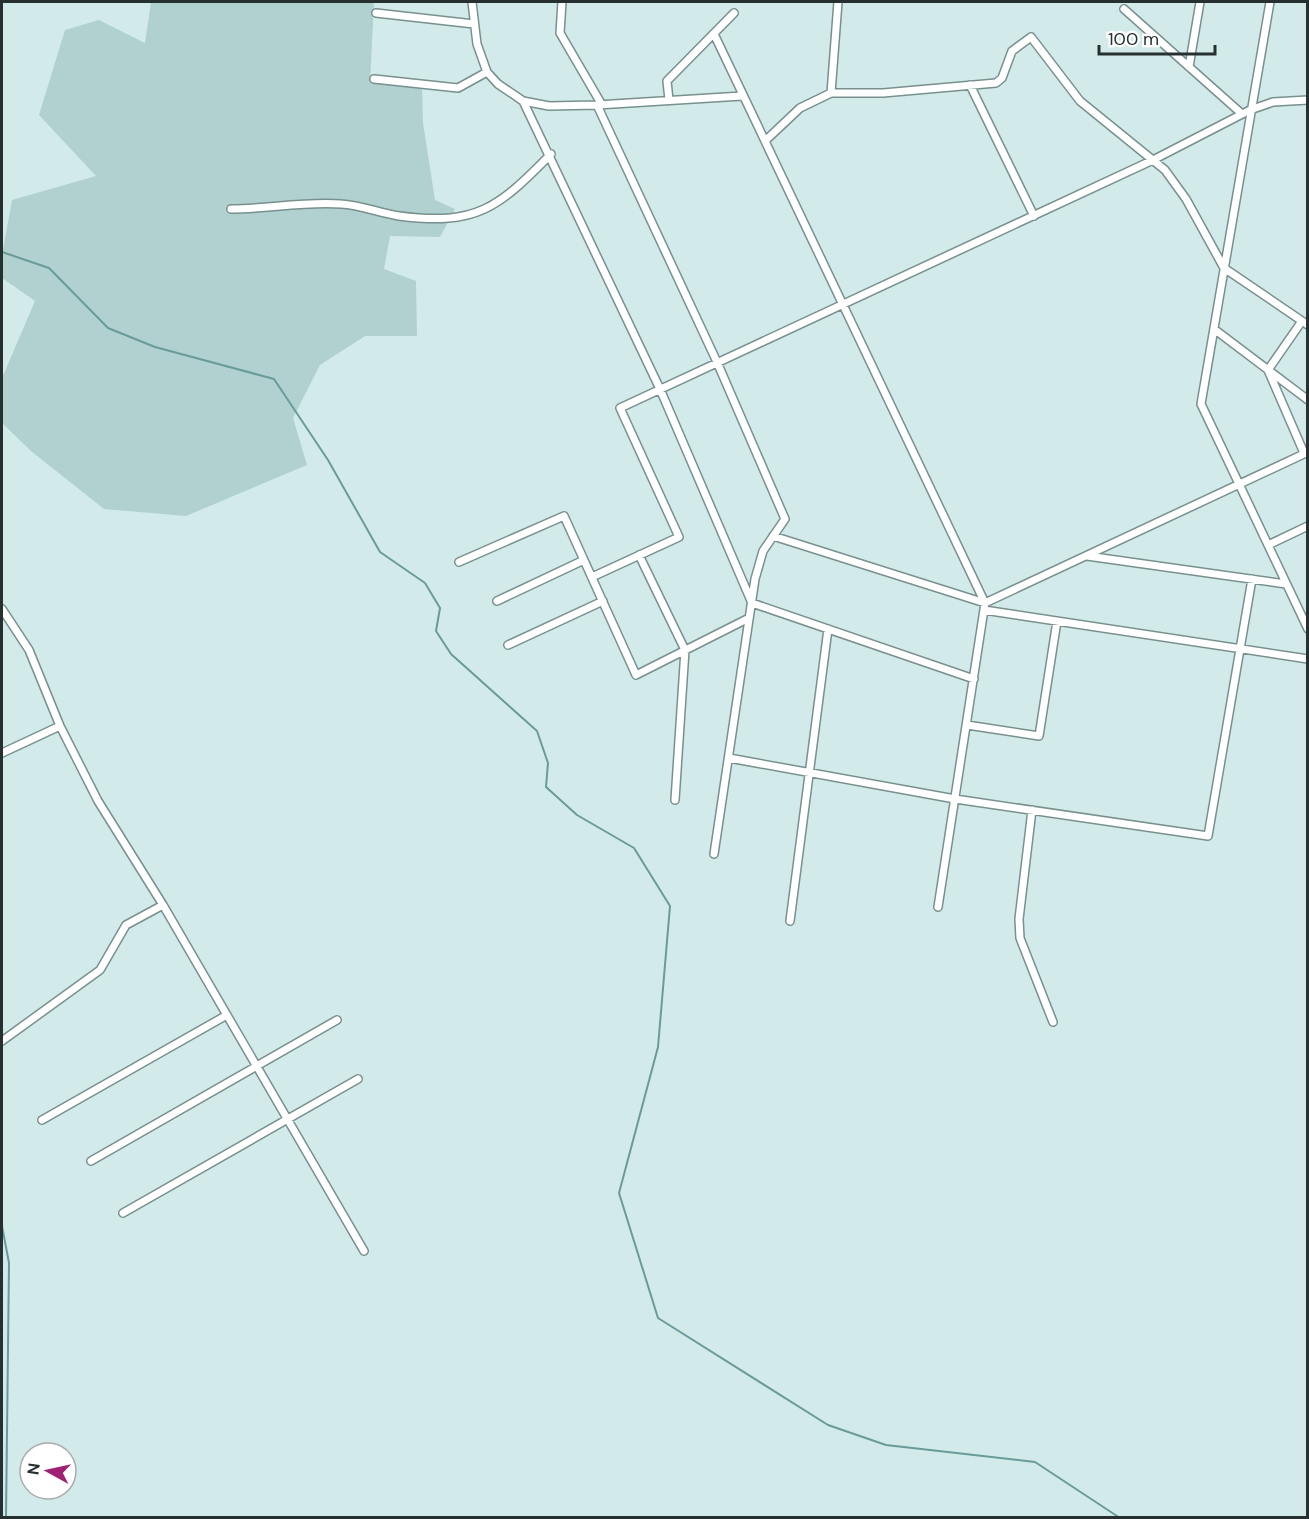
<svg xmlns="http://www.w3.org/2000/svg" width="1309" height="1519" viewBox="0 0 1309 1519" font-family="'DM Sans',sans-serif">
<rect width="100%" height="100%" fill="#d2ebea"/>
<path fill="#b0d1cf" d="M 151,2 L 374,2 L 370,83 L 422,88 L 423,123 L 435,200 L 455,209 L 440,237 L 390,236 L 384,269 L 416,281 L 417,336 L 365,336 L 320,365 L 293,418 L 307,465 L 186,516 L 104,509 L 31,451 L 2,423 L 2,378 L 35,301 L 2,278 L 2,255 L 12,200 L 96,176 L 39,115 L 65,30 L 99,20 L 145,43 Z"/>
<g fill="none" stroke-linecap="round" stroke-linejoin="round">
<path stroke="#699b99" stroke-width="2" d="M 2,252 L 49,268 L 108,328 L 155,347 L 274,379 L 328,460 L 380,552 L 425,583 L 440,608 L 436,631 L 451,654 L 537,731 L 548,763 L 546,787 L 577,815 L 634,848 L 670,906 L 658,1047 L 619,1193 L 658,1318 L 828,1425 L 886,1445 L 1035,1462 L 1120,1518
M 2,1226 L 9,1263 L 6,1518"/>
<defs>
<path id="minor" d="M 472,2 L 477,44 L 487,72 L 498,84 L 523,101 L 549,106 L 597,105 L 742,96
M 562,2 L 560,33 L 602,105
M 1270,2 L 1201,404 L 1308,629
M 1124,9 L 1242,114
M 376,13 L 474,24
M 714,34 L 985,603 L 938,907
M 1189,67 L 1200,2
M 374,79 L 458,88 L 487,72
M 970,85 L 1034,216
M 831,93 L 883,93 L 996,83 L 1002,78 L 1012,51 L 1031,37 L 1080,101 L 1165,170 L 1186,199 L 1224,268 L 1308,325
M 669,100 L 667,81 L 734,13
M 523,101 L 660,389 L 752,603 L 974,679
M 597,105 L 717,362 L 785,519 L 763,551 L 755,579 L 714,854
M 765,141 L 800,108 L 831,93 L 838,2
M 231,209 C 267,209 305,201 341,204 C 361,205 379,213 399,216 C 477,226 498,208 551,154
M 1302,321 L 1268,370 L 1304,453
M 1214,329 L 1308,400
M 773,536 L 985,603 L 1308,452
M 1268,545 L 1308,526
M 639,555 L 685,650 L 675,800
M 1087,556 L 1286,584
M 459,562 L 564,516 L 636,675 L 749,618
M 592,577 L 679,537 L 620,408 L 1153,160 L 1250,110 L 1273,102 L 1308,100
M 497,601 L 584,560
M 2,609 L 29,650 L 60,726 L 98,801 L 163,905 L 364,1251
M 984,610 L 1308,659
M 508,645 L 603,601
M 967,725 L 1039,736 L 1057,621
M 2,753 L 60,726
M 729,758 L 955,799 L 1208,836 L 1252,579
M 1032,810 L 1019,919 L 1020,938 L 1053,1022
M 790,921 L 828,629
M 2,1041 L 100,970 L 126,925 L 163,905
M 42,1120 L 227,1015
M 91,1161 L 337,1020
M 123,1213 L 358,1079"/>
</defs>
<use href="#minor" stroke="#78908e" stroke-width="10"/>
<use href="#minor" stroke="#fff" stroke-width="7"/>
</g>
<rect width="1309" height="1519" fill="none" stroke="#273030" stroke-width="6"/>
<g transform="translate(48 1471) rotate(278)"><circle r="28" fill="#ffffff" stroke="#a9acac" stroke-width="1.5"/>
<path d="M0-4.5L10 22L0 15L-10 22Z" fill="#a02073"/>
<text y="-9" font-size="16" font-weight="bold" text-anchor="middle" fill="#273030">N</text>
</g>
<path d="M1099 45v9h116v-9" fill="none" stroke="#273030" stroke-width="3"/>
<text x="1108" y="45" font-size="18" fill="#273030" stroke="#ffffff" stroke-width="4.5" paint-order="stroke">100 m</text>
</svg>
